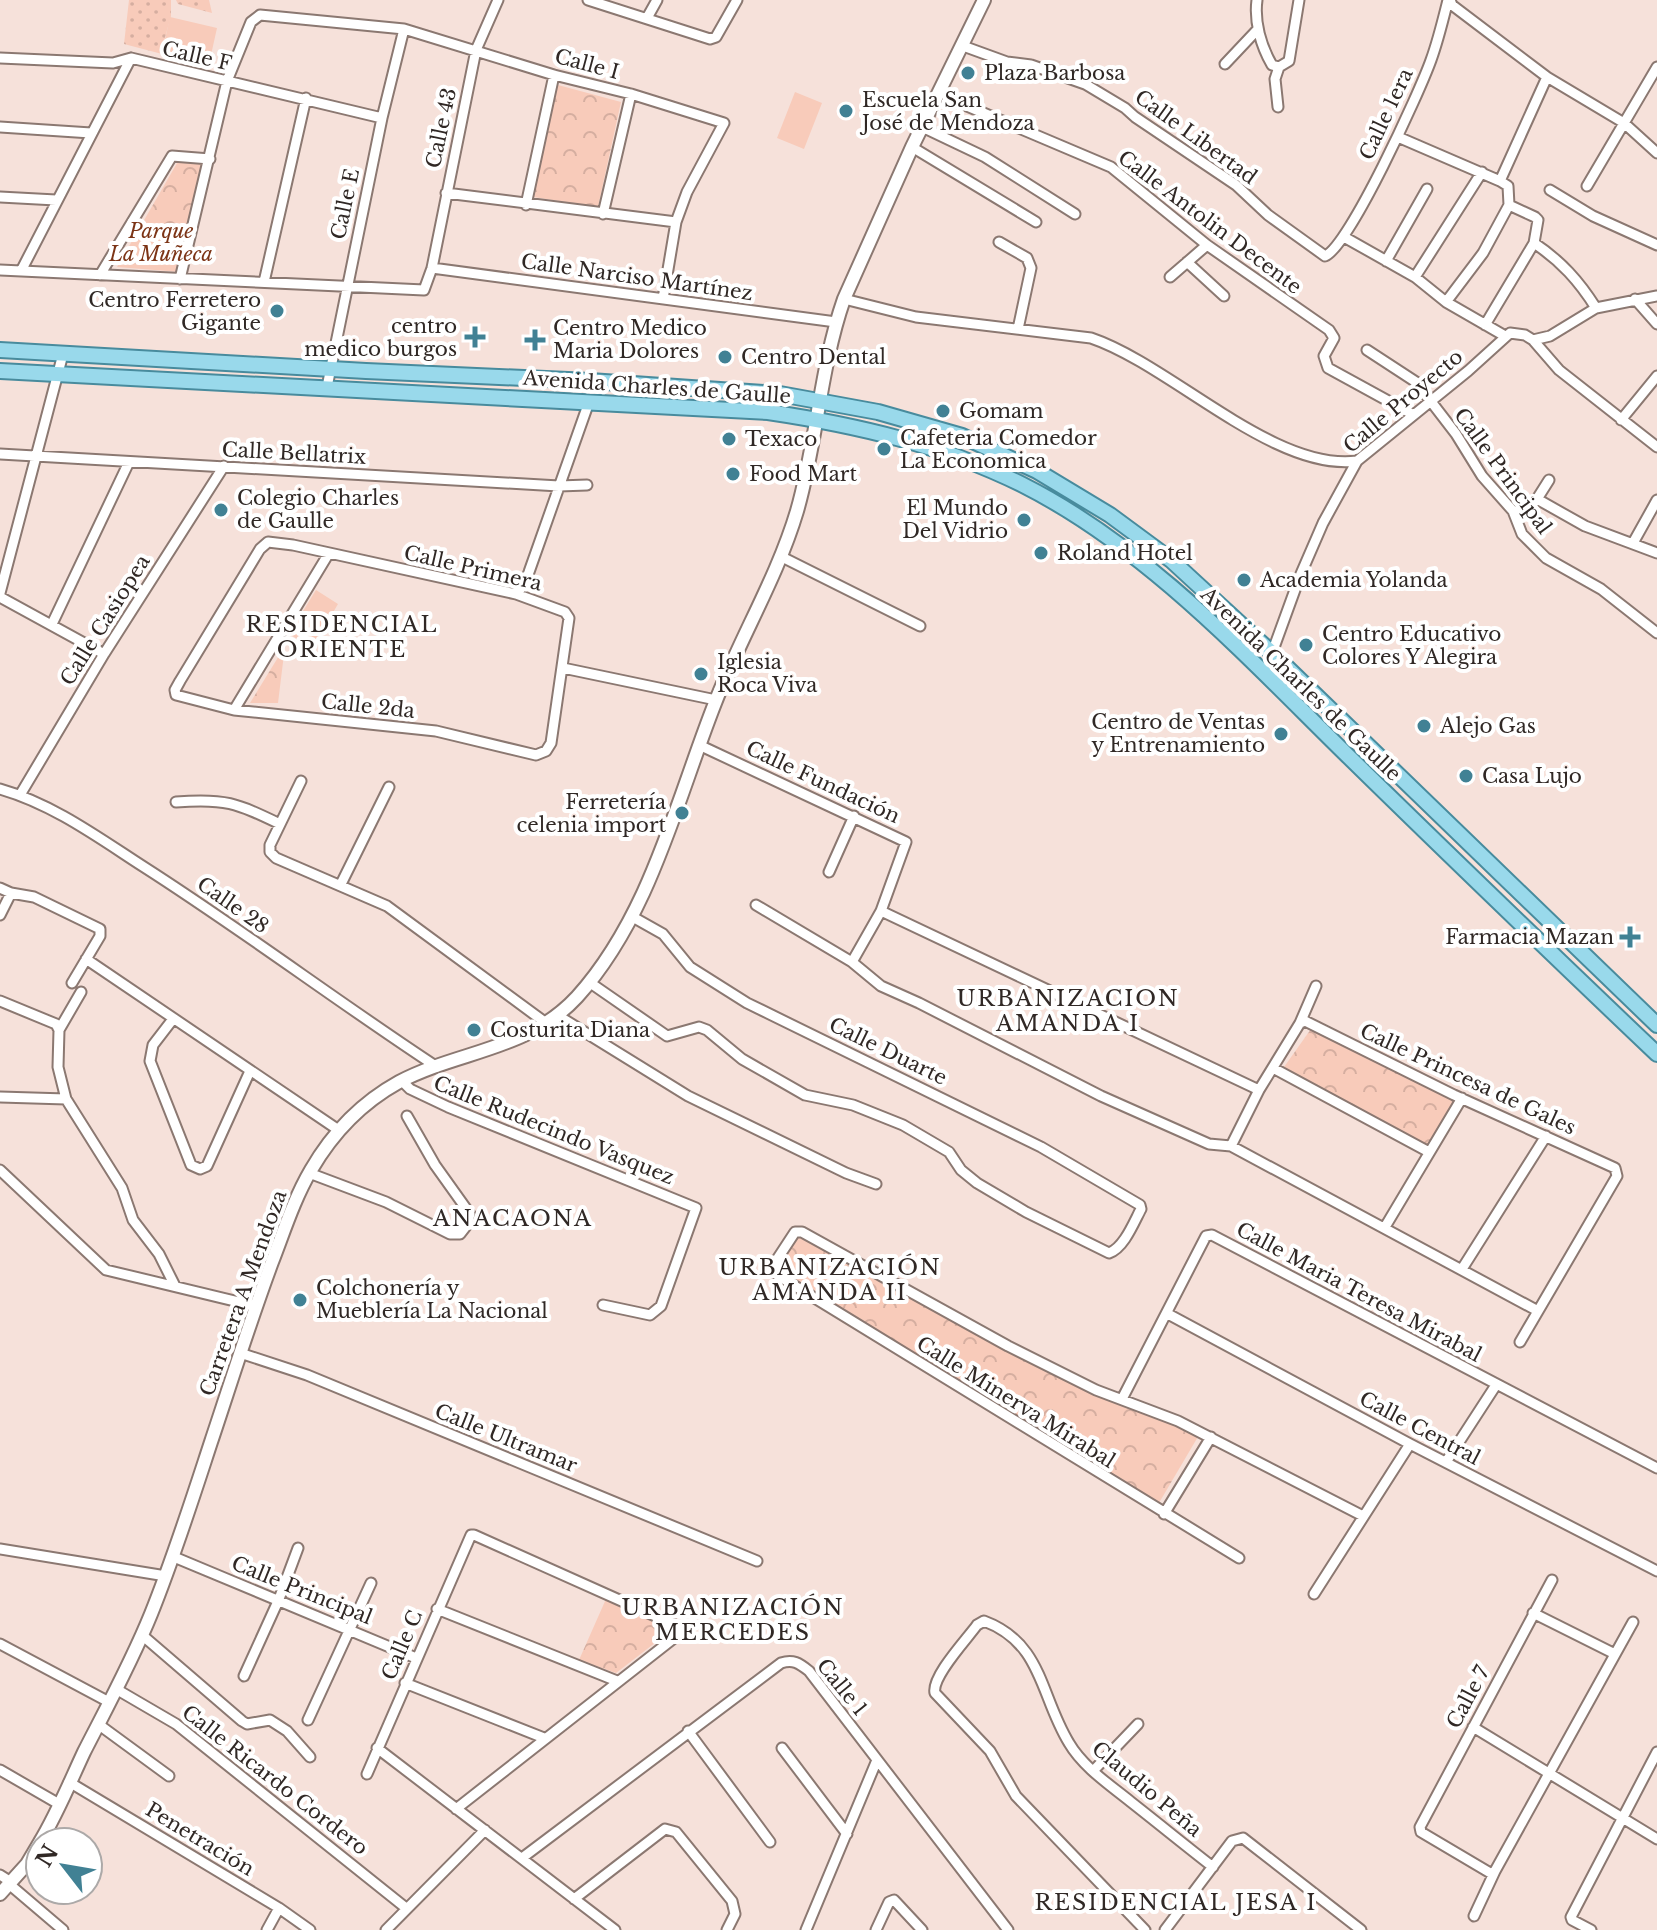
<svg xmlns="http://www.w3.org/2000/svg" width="1657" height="1930" viewBox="0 0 1657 1930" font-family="'Libre Baskerville',serif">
<defs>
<pattern id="grass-dots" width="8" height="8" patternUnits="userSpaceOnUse" patternTransform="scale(2)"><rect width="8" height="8" fill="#f8cbba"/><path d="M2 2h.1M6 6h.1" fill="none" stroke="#d5aea0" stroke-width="1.8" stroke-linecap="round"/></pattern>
<pattern id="forest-crowns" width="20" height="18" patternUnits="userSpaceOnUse" patternTransform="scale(2)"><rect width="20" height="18" fill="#f8cbba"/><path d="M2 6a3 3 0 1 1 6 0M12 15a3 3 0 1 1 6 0" fill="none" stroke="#d5aea0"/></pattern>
</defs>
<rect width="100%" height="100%" fill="#f6e1da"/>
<path fill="url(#grass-dots)" d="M 129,0 L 171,0 L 171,16 L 163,45 L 187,52 L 185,60 L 124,44 Z
M 176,0 L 209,0 L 212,13 L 178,4 Z"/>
<path fill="url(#forest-crowns)" d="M 558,85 L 621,102 L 598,207 L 533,197 Z
M 180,158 L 206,162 L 180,272 L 117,267 Z
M 285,646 L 278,703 L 250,703 Z
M 1311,1029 L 1455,1099 L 1427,1147 L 1284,1067 Z
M 799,1235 L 960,1326 L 1093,1395 L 1199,1435 L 1156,1508 L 777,1269 Z
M 606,1599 L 673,1629 L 616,1673 L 579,1660 Z"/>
<path fill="#f8cbba" d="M 170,17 L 217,28 L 211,55 L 164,44 Z
M 795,92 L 822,103 L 804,149 L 777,138 Z
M 316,590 L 338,604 L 312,648 L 289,634 Z"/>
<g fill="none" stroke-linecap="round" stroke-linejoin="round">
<defs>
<path id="minor" d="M 588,0 L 710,39 L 716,37 L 737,0
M 1257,0 C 1254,22 1261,46 1272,65 L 1279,67 L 1289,61 L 1299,0
M 1450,0 L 1452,5 L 1547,77 L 1624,123 L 1657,153
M 647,18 L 657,0
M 963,46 L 1007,62 L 1031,65 L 1085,84 L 1125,108 L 1135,117 L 1236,185 L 1268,215 L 1325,256 C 1349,247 1420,91 1431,60 C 1438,41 1443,20 1448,0
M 0,58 L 113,63 L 131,58 L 382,118
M 1225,64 L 1258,29
M 940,90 L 967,106 L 1111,167 L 1207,245 L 1329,330 L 1334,338 L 1324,356 L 1328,368 L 1412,414
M 1278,107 L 1275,79 L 1279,67
M 0,127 L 91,133
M 922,127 L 985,157 L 1075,214
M 1398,137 L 1500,181
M 912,147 L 1036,222
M 1587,186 L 1657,67
M 1550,190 L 1593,216 L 1657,245
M 446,193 L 676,222
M 0,197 L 56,200
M 526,205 L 554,75
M 1509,205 L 1508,186 L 1500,181 L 1547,77
M 603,214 L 631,94
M 1344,237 L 1415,277 L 1446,302 L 1505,336
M 999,242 L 1027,258 L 1031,268 L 1018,329
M 1534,243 C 1561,261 1579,281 1596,308
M 1386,261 L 1427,189
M 1187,262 L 1224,296
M 432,268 L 836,322
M 0,270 L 424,290 L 432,268 L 476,50 L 498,0
M 21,271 L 131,58
M 100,275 L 172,156 L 210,159
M 1170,277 L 1207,245
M 1415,277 L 1482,172
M 180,279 L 227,81 L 251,22 L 260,15 L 404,29 L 554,75 L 631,94 L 724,123 L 687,192 L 676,222 L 663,299
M 264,282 L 306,98
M 844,299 L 916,317 L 1091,338 C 1171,365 1274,472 1357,461
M 1635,299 L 1657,324
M 1446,302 L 1483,253 L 1509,205 L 1535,217 L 1538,220 L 1534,243 L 1485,325
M 1533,340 L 1559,370 L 1657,447
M 1367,350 L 1416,382 L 1456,434 L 1482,476 L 1513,511 L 1522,534 L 1546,558 L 1601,589 L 1657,633
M 327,387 L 382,118 L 404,29
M 1621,420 L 1657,376
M 0,454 L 559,486 L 587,485
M 1537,499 L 1549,480
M 1513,511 L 1521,512 L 1537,499 L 1585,526 L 1657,553
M 268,542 L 293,545 L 516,594 L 565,612 L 569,618 L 551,743 L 546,751 L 536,755 L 436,731 L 234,710 L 176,695 L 175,690 L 180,681 L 260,549 Z
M 1633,543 L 1657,500
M 780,556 L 920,626
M 0,593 L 63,354
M 516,594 L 524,585 L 529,572 L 589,402
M 0,597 L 104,654
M 52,624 L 129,462
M 1272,653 L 1300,576 L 1323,523 L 1357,461 L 1468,371 L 1510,333 L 1525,335 L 1533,340 L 1550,336 L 1596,308 L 1657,296
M 563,668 L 716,700
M 234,710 L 329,553
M 699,745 L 906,842 L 881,911 L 852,962
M 301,781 L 270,845 L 270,852 L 276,858 L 387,906 L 546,1023
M 0,789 C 53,804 99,838 144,867 C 244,931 338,1002 437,1067
M 20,795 L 104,654 L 224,466
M 176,802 C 225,798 236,803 280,824
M 829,872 L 854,816
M 341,884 L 389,787
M 0,888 L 11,893 L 34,897 L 100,929 L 100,936 L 72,983
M 756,905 L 852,962 L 881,986 L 919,1003 L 1101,1096 L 1209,1144 L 1231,1146 L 1538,1311
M 881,911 L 1259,1090
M 0,915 L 11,893
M 86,959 L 337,1129
M 589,982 L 667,1036 L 699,1027 L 707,1030 L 742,1059 L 805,1095 L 853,1105 L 903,1125 L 949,1152 L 961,1170 L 977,1183 L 1026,1212 L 1109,1253 C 1124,1248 1134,1222 1141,1209 L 1140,1205 L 1041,1147 L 747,1003 L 690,967 L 663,934 L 631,916
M 81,992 L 59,1030 L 58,1067 L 66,1099 L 122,1188 L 133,1220 L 159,1254 L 175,1286
M 0,1001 L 56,1024 L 59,1030
M 557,1015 L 688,1096 L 846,1173 L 876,1184
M 173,1019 L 153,1045 L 150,1061 L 191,1165 L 200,1169 L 207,1166 L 250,1071
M 1300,1023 L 1316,986
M 1273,1068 L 1429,1152
M 402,1081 L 410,1089 L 448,1107 L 696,1208 L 661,1306 L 650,1315 L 603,1305
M 0,1097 L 66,1099
M 1231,1146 L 1259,1090 L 1300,1023 L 1305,1021 L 1454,1095 L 1615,1168 L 1617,1176 L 1520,1342
M 0,1170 L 106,1270 L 255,1306
M 309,1173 L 386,1202 L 450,1234 L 460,1234 L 467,1225 L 470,1214 L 435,1165 L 407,1116
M 1385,1227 L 1462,1098
M 1462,1269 L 1546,1136
M 1168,1314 L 1410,1444 L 1657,1571
M 240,1353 L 307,1375 L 757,1561
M 1122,1399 L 1206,1236 L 1212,1235 L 1657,1468
M 1446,1462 L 1496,1385
M 1164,1514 L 1211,1437
M 0,1549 L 166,1576
M 174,1557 L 416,1658
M 1239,1558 L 777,1275 L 774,1264 L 795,1232 L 802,1232 L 1008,1346 L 1096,1390 L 1178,1421 L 1363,1516
M 1552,1580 L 1420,1827 L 1421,1832 L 1492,1874 L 1495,1871 L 1633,1622
M 1314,1594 L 1410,1444
M 437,1609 L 617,1681
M 1533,1613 L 1615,1654
M 142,1635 L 242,1721 L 247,1724 L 270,1720 L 287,1731 L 310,1757
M 0,1644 L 109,1702
M 244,1676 L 279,1599 L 298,1548
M 405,1683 L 544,1738
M 116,1689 L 176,1724 L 406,1908
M 308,1720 L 371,1583
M 98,1724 L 169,1776
M 1473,1727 L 1657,1839
M 688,1731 L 770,1842
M 377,1748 L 615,1930
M 782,1748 L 847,1834
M 0,1770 L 59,1804
M 1093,1771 L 1138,1724
M 367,1774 L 471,1535 L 474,1535 L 673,1624 L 679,1629 L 678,1635 L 456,1809
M 69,1782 L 279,1908 L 310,1930
M 522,1858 L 781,1663 C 793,1659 799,1663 809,1671 L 1008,1930
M 0,1875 L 11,1882
M 9,1884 L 63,1930
M 574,1899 L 665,1829 L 676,1832 L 732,1901 L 735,1914 L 727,1930
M 1474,1916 L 1495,1871
M 267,1930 L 279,1908
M 386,1930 L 485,1830
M 806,1930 L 877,1760
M 876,1930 L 889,1902 L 894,1900 L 922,1930
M 1145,1930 L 1016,1796 L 990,1751 L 935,1693 C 931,1677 967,1639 977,1625 L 984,1621 C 1043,1643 1040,1696 1069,1743 C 1083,1767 1110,1785 1131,1802 C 1159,1824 1186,1846 1213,1867
M 1165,1930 L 1232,1841 L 1243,1838 L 1361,1930
M 1591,1930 L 1572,1920 L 1571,1917 L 1657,1752"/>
<path id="tertiary" d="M 40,1842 C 57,1814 70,1782 84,1752 C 107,1707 132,1661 151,1614 C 174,1557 192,1500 211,1442 C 231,1382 250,1321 272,1262 C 284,1231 294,1199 311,1170 C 333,1132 361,1103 399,1082 C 460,1050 527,1051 577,997 C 650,916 676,802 715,703 C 740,638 777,578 797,511 C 817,442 820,368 844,299 L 912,147 L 984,0
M 0,1894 L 27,1864 L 40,1842"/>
<path id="primary" d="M 0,350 L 366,371 L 590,381 L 780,394 L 878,412 L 962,436 L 1037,471 L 1110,515 L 1171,560 L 1272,653 L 1657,1025
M 0,371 L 768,412 C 856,425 943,445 1023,485 C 1148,548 1249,659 1347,755 C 1450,856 1553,955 1657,1054"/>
</defs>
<use href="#minor" stroke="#8b7871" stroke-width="13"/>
<use href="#tertiary" stroke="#8b7871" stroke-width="16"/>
<use href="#primary" stroke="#488b9d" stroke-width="18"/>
<use href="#minor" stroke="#fff" stroke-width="9"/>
<use href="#tertiary" stroke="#fff" stroke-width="12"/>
<use href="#primary" stroke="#99d9eb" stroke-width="14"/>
</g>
<g fill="#418194" stroke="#fff" stroke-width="3">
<circle cx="968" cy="73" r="8"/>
<circle cx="846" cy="111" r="8"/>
<circle cx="277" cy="311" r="8"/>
<path d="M471 325h8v8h8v8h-8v8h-8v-8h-8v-8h8z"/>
<path d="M531 328h8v8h8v8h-8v8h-8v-8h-8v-8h8z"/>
<circle cx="725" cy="357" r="8"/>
<circle cx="943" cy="411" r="8"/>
<circle cx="729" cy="439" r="8"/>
<circle cx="884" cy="449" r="8"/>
<circle cx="733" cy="474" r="8"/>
<circle cx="221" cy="510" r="8"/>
<circle cx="1024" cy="520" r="8"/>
<circle cx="1041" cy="553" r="8"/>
<circle cx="1244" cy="580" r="8"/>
<circle cx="1306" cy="645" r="8"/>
<circle cx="701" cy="674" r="8"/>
<circle cx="1424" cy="726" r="8"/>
<circle cx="1281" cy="734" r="8"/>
<circle cx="1466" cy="776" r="8"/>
<circle cx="682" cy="813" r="8"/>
<path d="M1626 925h8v8h8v8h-8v8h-8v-8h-8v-8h8z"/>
<circle cx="474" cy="1030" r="8"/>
<circle cx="300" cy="1300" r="8"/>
</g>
<g text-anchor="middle" stroke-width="8" stroke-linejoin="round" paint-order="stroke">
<g font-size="20" fill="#302825" stroke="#fff">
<text transform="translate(197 56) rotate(13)" y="7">Calle F</text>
<text transform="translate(587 64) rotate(15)" y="7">Calle I</text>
<text transform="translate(1386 114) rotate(-65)" y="7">Calle 1era</text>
<text transform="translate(441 128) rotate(-78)" y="7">Calle 43</text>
<text transform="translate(1196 137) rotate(36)" y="7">Calle Libertad</text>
<text transform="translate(345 204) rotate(-78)" y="7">Calle E</text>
<text transform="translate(1210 222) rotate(37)" y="7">Calle Antolin Decente</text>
<text transform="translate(637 277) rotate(8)" y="7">Calle Narciso Martínez</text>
<text transform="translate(657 387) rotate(4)" y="7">Avenida Charles de Gaulle</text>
<text transform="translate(1403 401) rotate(-40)" y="7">Calle Proyecto</text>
<text transform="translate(294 453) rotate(3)" y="7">Calle Bellatrix</text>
<text transform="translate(1503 471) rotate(54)" y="7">Calle Principal</text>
<text transform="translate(473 568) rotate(13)" y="7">Calle Primera</text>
<text transform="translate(105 620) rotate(-58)" y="7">Calle Casiopea</text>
<text transform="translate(1301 684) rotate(44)" y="7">Avenida Charles de Gaulle</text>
<text transform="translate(368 706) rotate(6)" y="7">Calle 2da</text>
<text transform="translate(823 782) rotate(25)" y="7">Calle Fundación</text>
<text transform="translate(233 905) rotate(35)" y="7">Calle 28</text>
<text transform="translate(888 1051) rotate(26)" y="7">Calle Duarte</text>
<text transform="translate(1468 1079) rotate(25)" y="7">Calle Princesa de Gales</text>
<text transform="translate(554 1130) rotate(22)" y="7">Calle Rudecindo Vasquez</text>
<text transform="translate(1359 1292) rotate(28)" y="7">Calle Maria Teresa Mirabal</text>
<text transform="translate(243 1293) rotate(-70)" y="7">Carretera A Mendoza</text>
<text transform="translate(1016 1402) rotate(32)" y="7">Calle Minerva Mirabal</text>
<text transform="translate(1420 1428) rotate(28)" y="7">Calle Central</text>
<text transform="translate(506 1438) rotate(22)" y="7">Calle Ultramar</text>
<text transform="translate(302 1590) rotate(22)" y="7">Calle Principal</text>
<text transform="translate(402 1645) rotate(-67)" y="7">Calle C</text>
<text transform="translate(842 1687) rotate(51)" y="7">Calle 1</text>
<text transform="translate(1468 1697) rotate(-62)" y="7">Calle 7</text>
<text transform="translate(275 1780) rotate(38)" y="7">Calle Ricardo Cordero</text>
<text transform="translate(1147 1789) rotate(40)" y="7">Claudio Peña</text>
<text transform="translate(200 1839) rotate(31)" y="7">Penetración</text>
</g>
<g font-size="20" fill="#302825" stroke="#fff" text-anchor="start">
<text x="984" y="80">Plaza Barbosa</text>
<text x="862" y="107">Escuela San<tspan x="862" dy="23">José de Mendoza</tspan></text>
<text x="261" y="307" text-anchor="end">Centro Ferretero<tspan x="261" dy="23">Gigante</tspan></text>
<text x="457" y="333" text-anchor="end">centro<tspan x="457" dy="23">medico burgos</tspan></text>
<text x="553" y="335">Centro Medico<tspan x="553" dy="23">Maria Dolores</tspan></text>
<text x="741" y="364">Centro Dental</text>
<text x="959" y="418">Gomam</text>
<text x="900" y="445">Cafeteria Comedor<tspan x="900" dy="23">La Economica</tspan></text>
<text x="745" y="446">Texaco</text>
<text x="749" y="481">Food Mart</text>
<text x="237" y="505">Colegio Charles<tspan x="237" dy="23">de Gaulle</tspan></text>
<text x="1008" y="515" text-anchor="end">El Mundo<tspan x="1008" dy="23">Del Vidrio</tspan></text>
<text x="1057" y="560">Roland Hotel</text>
<text x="1260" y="587">Academia Yolanda</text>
<text x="1322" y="641">Centro Educativo<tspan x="1322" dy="23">Colores Y Alegira</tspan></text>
<text x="717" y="669">Iglesia<tspan x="717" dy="23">Roca Viva</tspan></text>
<text x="1265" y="729" text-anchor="end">Centro de Ventas<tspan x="1265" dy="23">y Entrenamiento</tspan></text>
<text x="1440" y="733">Alejo Gas</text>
<text x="1482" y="783">Casa Lujo</text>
<text x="666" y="809" text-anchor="end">Ferretería<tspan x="666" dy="23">celenia import</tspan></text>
<text x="1614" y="944" text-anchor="end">Farmacia Mazan</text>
<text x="490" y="1037">Costurita Diana</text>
<text x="316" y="1295">Colchonería y<tspan x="316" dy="23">Mueblería La Nacional</tspan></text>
</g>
<g font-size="20" font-style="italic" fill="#7c3416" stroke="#fff">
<text x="161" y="238">Parque<tspan x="161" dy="23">La Muñeca</tspan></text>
</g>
<g font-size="22" letter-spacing="2" fill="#302825" stroke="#fff">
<text x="342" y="632">RESIDENCIAL<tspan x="342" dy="25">ORIENTE</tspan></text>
<text x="1068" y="1006">URBANIZACION<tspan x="1068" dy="25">AMANDA I</tspan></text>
<text x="513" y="1226">ANACAONA</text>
<text x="830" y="1275">URBANIZACIÓN<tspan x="830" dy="25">AMANDA II</tspan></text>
<text x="733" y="1615">URBANIZACIÓN<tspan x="733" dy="25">MERCEDES</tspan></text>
<text x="1176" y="1910">RESIDENCIAL JESA I</text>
</g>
</g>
<g transform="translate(64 1866) rotate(301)"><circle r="38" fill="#ffffff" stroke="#aca9a8" stroke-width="2"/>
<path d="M0-6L14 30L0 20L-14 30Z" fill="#418194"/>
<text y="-12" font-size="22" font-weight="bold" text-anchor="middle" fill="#302825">N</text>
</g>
</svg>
